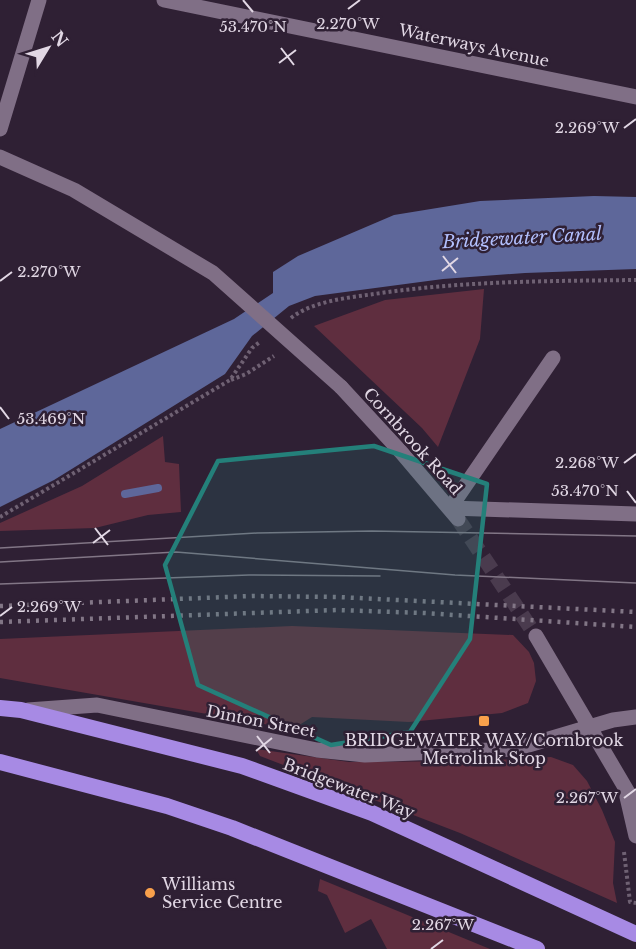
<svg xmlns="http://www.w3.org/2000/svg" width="636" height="949" viewBox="0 0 636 949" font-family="'Libre Baskerville',serif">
<rect width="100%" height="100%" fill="#2f2034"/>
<path fill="#5f2e3f" d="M 484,289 L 480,339 L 438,447 L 422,428 L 314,326 L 385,300 Z
M 163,436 L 165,462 L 179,464 L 181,512 L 148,515 L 95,528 L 0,531 L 0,523 L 82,486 Z
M 292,626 L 513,635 L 529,652 L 534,663 L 536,681 L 528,703 L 502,713 L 409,722 L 312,717 L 293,729 L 0,678 L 0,639 Z
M 256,749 L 349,762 L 479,761 L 551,757 L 573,765 L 587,781 L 602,810 L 615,842 L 613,883 L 617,903 L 460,833 L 260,756 Z
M 320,879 L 490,949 L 387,949 L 371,919 L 345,933 L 327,895 L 318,891 Z"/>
<path fill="#5e679a" d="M 594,196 L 636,197 L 636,269 L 525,273 L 443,279 L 315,296 L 289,306 L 252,336 L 225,374 L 54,480 L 0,507 L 0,429 L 234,319 L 273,293 L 273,272 L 298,256 L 394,215 L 480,201 Z"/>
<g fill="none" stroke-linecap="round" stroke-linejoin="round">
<path stroke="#5e679a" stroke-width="8" d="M 125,494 L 158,488"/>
<path stroke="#4a3b4e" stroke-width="15" stroke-dasharray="15 8" stroke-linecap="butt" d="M 458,519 L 536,636"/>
<path stroke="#6f6173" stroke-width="4" stroke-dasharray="3 3" stroke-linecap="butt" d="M 291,318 C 313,301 346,298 374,294 C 461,281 548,281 636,280
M 231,380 L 246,374 L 274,356
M 0,517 L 230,380 L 252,348 L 261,341
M 624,852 L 630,902 L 636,903"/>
<path stroke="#806f86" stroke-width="15" d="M 164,0 L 636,97
M 0,129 L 39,0
M 0,157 L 74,190 L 213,273 L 341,387
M 450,508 L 636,514
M 450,508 L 553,358"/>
<path stroke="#806f86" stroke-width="15" d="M 341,387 L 401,452 L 458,519
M 536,636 L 636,806
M 28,710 L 97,705 L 317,750 L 365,755 L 515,749 L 613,720 L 636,717
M 627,797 L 636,836"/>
<path stroke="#a78ae4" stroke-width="16" d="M 0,708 L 21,710 L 242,766 L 372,813 L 636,934
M 0,762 L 167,806 L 232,828 L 537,949"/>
<path stroke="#827686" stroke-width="1.5" d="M 0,548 L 257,533 L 372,531 L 636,536
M 0,562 L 176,552 L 455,575 L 636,583
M 0,584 L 249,575 L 380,576"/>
<path stroke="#827686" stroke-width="4.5" stroke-dasharray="3 6" stroke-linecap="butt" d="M 0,606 L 252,596 L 338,597 L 636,612
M 0,622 L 337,610 L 424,613 L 636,627"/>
</g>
<path fill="#24807a" fill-opacity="0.2" stroke="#24807a" stroke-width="4.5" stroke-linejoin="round" d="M 374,446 L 487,484 L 470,639 L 410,732 L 331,745 L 198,685 L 165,565 L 218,461 Z"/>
<path fill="none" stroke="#e1d7e4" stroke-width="2" d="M 243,0 L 253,12M 348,9 L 360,0M 281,48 L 294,65M 279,63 L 296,50M 624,128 L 636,119M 443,256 L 456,273M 442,271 L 458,258M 0,281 L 12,272M 0,407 L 9,419M 624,463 L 636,454M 627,491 L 636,503M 95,528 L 108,545M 93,543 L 110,530M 0,616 L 12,607M 257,736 L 270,753M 256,751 L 272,738M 624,798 L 636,789M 431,949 L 443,940"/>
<g fill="#f8a04b" stroke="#2f2034" stroke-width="2">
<rect x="478" y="715" width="12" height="12" rx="3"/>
<circle cx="150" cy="893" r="6"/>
</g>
<g text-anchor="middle" stroke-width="5" stroke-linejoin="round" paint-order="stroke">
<g font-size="16" fill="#e1d7e4" stroke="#2f2034">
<text transform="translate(474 45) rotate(12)" y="6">Waterways Avenue</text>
<text transform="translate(413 441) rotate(48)" y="6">Cornbrook Road</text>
<text transform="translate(261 721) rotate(11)" y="6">Dinton Street</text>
<text transform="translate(349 788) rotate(21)" y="6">Bridgewater Way</text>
</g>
<g font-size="16" fill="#e1d7e4" stroke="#2f2034">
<text x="484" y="746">BRIDGEWATER WAY/Cornbrook<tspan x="484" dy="18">Metrolink Stop</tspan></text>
<text x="162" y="890" text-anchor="start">Williams<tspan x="162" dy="18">Service Centre</tspan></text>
</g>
<g font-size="18" font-style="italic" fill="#b2bffd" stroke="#2f2034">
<text transform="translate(522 238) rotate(-3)" y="6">Bridgewater Canal</text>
</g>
</g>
<g font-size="15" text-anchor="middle" fill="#e1d7e4" stroke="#2f2034" stroke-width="5" stroke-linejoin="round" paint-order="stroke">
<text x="348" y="29">2.270°W</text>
<text x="253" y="32">53.470°N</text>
<text x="587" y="133">2.269°W</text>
<text x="49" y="277">2.270°W</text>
<text x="51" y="424">53.469°N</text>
<text x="587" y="468">2.268°W</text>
<text x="585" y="496">53.470°N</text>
<text x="49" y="612">2.269°W</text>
<text x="587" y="803">2.267°W</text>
<text x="443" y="930">2.267°W</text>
</g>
<g transform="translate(48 48) rotate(52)" stroke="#2f2034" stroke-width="4.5" paint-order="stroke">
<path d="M0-4.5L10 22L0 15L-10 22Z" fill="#e1d7e4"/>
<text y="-9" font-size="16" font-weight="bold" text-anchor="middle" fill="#e1d7e4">N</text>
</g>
</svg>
